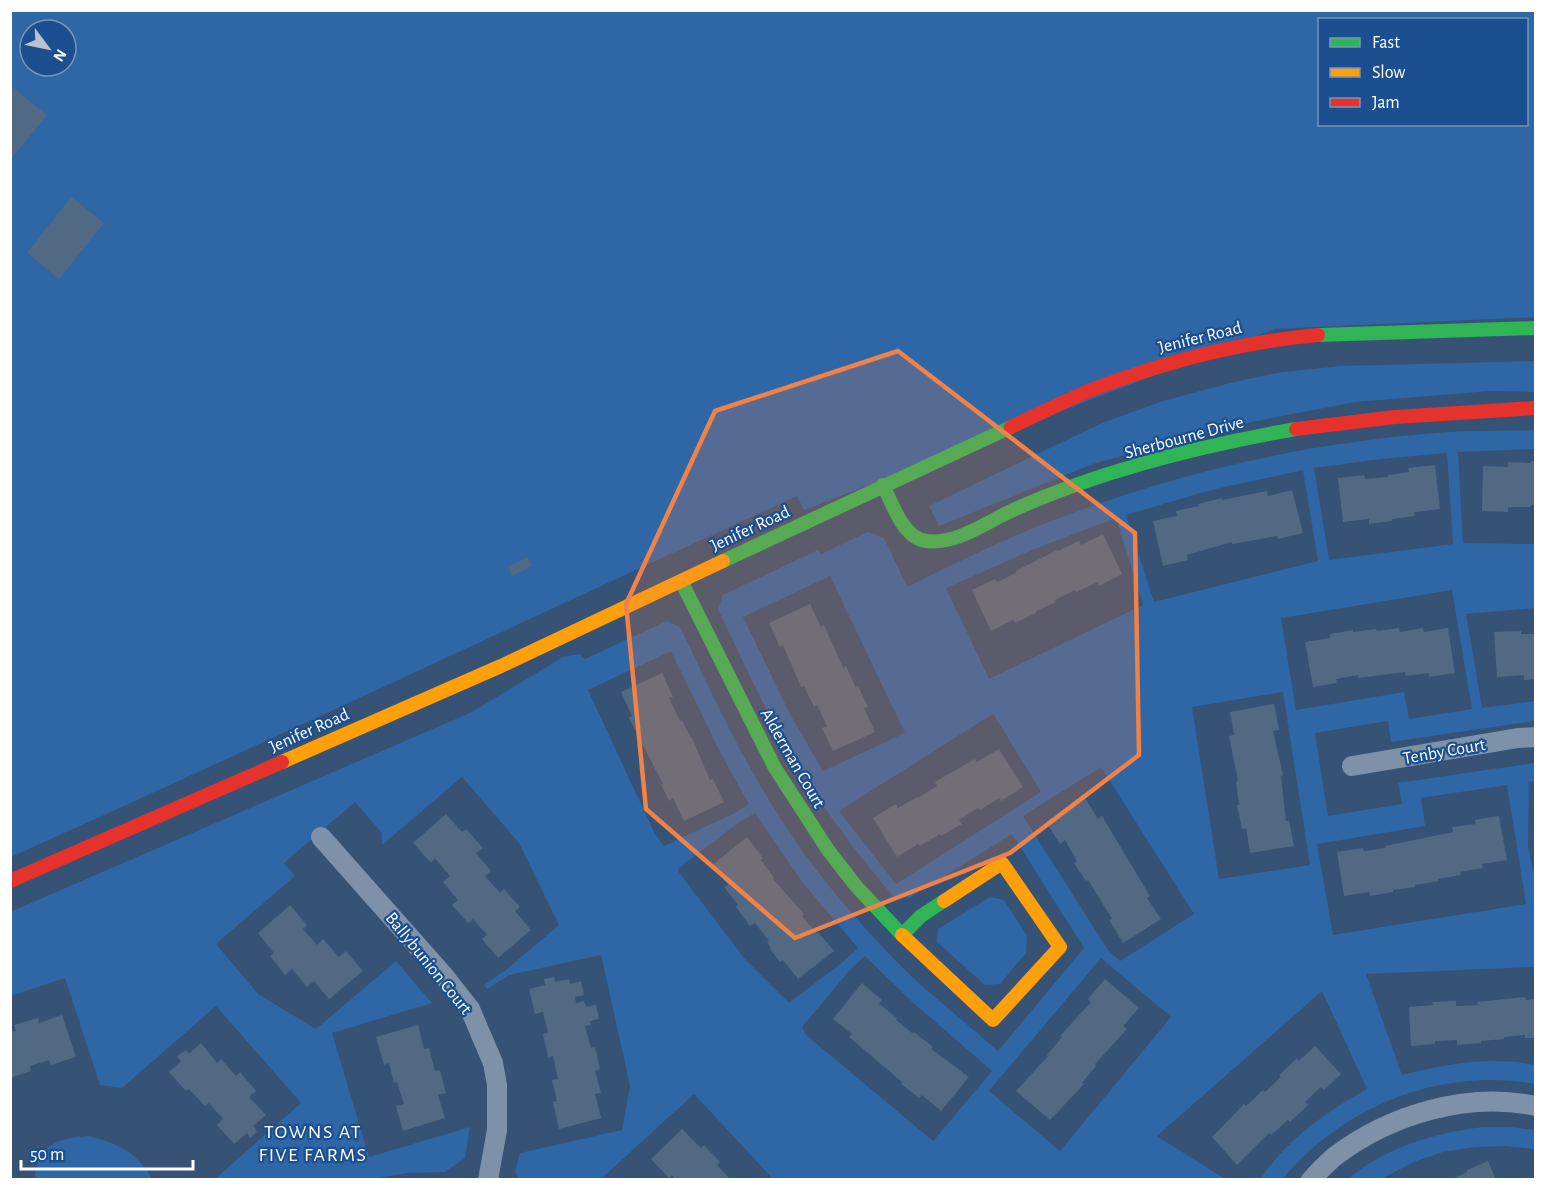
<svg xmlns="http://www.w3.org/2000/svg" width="1546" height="1190" viewBox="0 0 1546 1190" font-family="'Alegreya Sans',sans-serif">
<rect width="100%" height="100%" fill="#365274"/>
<path fill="#2f66a5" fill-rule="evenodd" d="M 10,11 L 1535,11 L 1535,317 L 1275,329 L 804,510 L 797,496 C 534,616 274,739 11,857 ZM 1320,20 L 1526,20 L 1526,124 L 1320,124 ZM 30,30 L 66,30 L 66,66 L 30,66 Z
M 1535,361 L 1535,392 L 1491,391 L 1355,402 L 1226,427 L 1093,464 L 939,526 L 929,506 L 1102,423 L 1163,401 L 1230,383 L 1282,372 L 1341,366 Z
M 1535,430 L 1535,449 L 1458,452 L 1463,543 L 1535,544 L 1535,608 L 1466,614 L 1482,708 L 1535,701 L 1535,721 L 1391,742 L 1388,721 L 1315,733 L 1328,816 L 1402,804 L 1398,783 L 1535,763 L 1535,781 L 1529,782 L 1528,846 L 1533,871 L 1535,872 L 1535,967 L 1366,974 L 1402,1075 C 1446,1064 1490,1056 1535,1065 L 1535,1084 C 1441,1067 1343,1106 1283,1179 L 1260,1179 C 1289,1138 1323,1114 1367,1089 L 1322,991 L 1157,1136 L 1225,1179 L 773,1179 L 694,1094 L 601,1179 L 519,1179 L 515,1172 L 520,1153 L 622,1130 L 630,1086 L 601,955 L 509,975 L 487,989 L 484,985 L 506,970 L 559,925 L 519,843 L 462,777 L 382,845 L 382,833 L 355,802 L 284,863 L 295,876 L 216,944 L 258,994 L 316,1029 L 396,961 L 432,1003 L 332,1033 L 369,1157 L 470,1127 L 465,1158 L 445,1172 L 407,1173 L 366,1180 L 215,1179 L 301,1103 L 216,1006 L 122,1088 L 100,1085 L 65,978 L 11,996 L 10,912 L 472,712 L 563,657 L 580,654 L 585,659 L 667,621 L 680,627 C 711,691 740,756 779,816 C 818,878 869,936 922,986 C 947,1008 973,1029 998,1051 L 1084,948 L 1012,834 L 909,898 L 893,896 C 857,853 822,808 794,760 C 765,711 742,659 718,609 L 723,595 L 818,550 L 821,554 L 868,532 L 884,538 L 907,587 C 954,564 1002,540 1051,521 C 1179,472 1313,441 1449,432 C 1478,430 1507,431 1535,430 ZM 1447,453 L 1453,544 L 1329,560 L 1314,468 L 1381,459 ZM 1303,470 L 1318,561 L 1154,602 L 1126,515 L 1211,490 ZM 1116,518 L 1143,605 L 989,679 L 946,588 L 1032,550 ZM 830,576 L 905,733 L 823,771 L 791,716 L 743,617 ZM 1452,590 L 1472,709 L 1409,719 L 1404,692 L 1296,710 L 1281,618 ZM 671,651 L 719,750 L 749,804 L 733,814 L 664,846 L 655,834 L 588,690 ZM 1283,692 L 1310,865 L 1219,879 L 1192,707 ZM 991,715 L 994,715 L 1041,792 L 896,884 L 839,811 ZM 1101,767 L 1194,914 L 1120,961 L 1108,950 L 1023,816 ZM 1507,785 L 1526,904 L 1333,935 L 1317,844 L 1425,826 L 1421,798 ZM 755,813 L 803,883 L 858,948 L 844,961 L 789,1003 L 744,958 L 678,871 L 679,868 L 738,823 ZM 865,956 L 909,999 L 992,1071 L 933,1141 L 806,1035 L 802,1027 L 850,970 ZM 1101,958 L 1171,1017 L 1060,1151 L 989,1091 Z
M 990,897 L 1004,900 L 1027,936 L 1026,953 L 1000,984 L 985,985 L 937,942 L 938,929 Z
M 1483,1127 L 1511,1127 L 1535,1130 L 1535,1149 L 1505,1146 L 1475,1147 L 1443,1152 L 1414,1162 L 1381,1179 L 1348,1179 C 1386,1147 1434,1133 1483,1127 Z
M 88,1136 C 115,1142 139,1153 152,1179 L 38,1179 L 35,1176 C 39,1144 59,1138 88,1136 Z"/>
<path fill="#526984" d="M 10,85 L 47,115 L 10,160 Z
M 71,197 L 104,223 L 59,279 L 27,253 Z
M 1531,461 L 1536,461 L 1536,505 L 1531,505 L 1531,507 L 1508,507 L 1508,512 L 1482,511 L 1483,466 L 1508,467 L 1508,462 L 1531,463 Z
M 1435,465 L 1440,509 L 1414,512 L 1415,516 L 1392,519 L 1392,521 L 1369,524 L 1369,519 L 1343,522 L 1338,478 L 1364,475 L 1365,479 L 1388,477 L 1388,475 L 1409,472 L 1408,468 Z
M 1292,490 L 1303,533 L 1278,539 L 1277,536 L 1232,544 L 1232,542 L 1187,555 L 1188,560 L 1163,566 L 1153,521 L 1177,516 L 1176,511 L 1199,506 L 1198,504 L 1222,498 L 1222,500 L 1267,491 L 1268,496 Z
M 1103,534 L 1122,574 L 1099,586 L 1098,582 L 1076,592 L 1075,590 L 1055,600 L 1056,602 L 1036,611 L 1036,613 L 1015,623 L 1013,620 L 991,631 L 972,590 L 995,579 L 997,582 L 1016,573 L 1016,571 L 1057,550 L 1058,551 L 1079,541 L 1081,545 Z
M 528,557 L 532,566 L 512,576 L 508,567 Z
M 810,604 L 821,627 L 824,625 L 843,668 L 846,666 L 856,688 L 858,686 L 868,707 L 864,708 L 875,732 L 833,751 L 822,728 L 827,726 L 817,705 L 814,707 L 804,686 L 801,687 L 783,645 L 780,647 L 769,623 Z
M 1399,628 L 1400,632 L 1423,628 L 1424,632 L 1448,628 L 1455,673 L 1429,677 L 1429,673 L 1406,676 L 1405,672 L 1358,678 L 1358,675 L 1336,679 L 1337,683 L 1313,687 L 1305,642 L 1330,638 L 1330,634 L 1353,630 L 1353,632 L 1376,629 L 1377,631 Z
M 1521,631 L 1521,634 L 1536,634 L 1536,679 L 1524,680 L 1524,675 L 1497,677 L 1494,632 Z
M 662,673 L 673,697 L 669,698 L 680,721 L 682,720 L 691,738 L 692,738 L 710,780 L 713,779 L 724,802 L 684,821 L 673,798 L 669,801 L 661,784 L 663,784 L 629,718 L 632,716 L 621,692 Z
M 1274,704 L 1279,730 L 1273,731 L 1283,775 L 1281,776 L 1286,821 L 1289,820 L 1294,846 L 1250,853 L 1246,828 L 1242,829 L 1237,805 L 1239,805 L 1236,782 L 1238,781 L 1229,736 L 1234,735 L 1230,712 Z
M 999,749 L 1023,787 L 1001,801 L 999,798 L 980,810 L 978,808 L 959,820 L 962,824 L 941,836 L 940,834 L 920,846 L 918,844 L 897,857 L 873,818 L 896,804 L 898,808 L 917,797 L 918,798 L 937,786 L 935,782 L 975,759 L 977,762 Z
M 1085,798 L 1098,819 L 1102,816 L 1150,896 L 1147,898 L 1161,919 L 1123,943 L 1109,920 L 1112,919 L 1088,880 L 1086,881 L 1074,863 L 1077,861 L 1065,840 L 1060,844 L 1046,822 Z
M 446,814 L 462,832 L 466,829 L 483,848 L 476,853 L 491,871 L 485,876 L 500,893 L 504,889 L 520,907 L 515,911 L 531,930 L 498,958 L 482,939 L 487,935 L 473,919 L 468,923 L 452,905 L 458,900 L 443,882 L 450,876 L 435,858 L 431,863 L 413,843 Z
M 1499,816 L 1507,860 L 1482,864 L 1483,868 L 1460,872 L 1461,875 L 1438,879 L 1439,881 L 1415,885 L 1415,887 L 1393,890 L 1393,892 L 1370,896 L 1369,892 L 1344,896 L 1337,852 L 1363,848 L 1364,851 L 1386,848 L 1385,846 L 1453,832 L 1452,827 L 1476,824 L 1475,820 Z
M 747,837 L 763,858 L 761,860 L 774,878 L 773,879 L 804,914 L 802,916 L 816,933 L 818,932 L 834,951 L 798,979 L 783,960 L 780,962 L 770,949 L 771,948 L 767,942 L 769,941 L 755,923 L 750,926 L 736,907 L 738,905 L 724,887 L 728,885 L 712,865 Z
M 290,905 L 307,925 L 303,929 L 317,945 L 323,939 L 339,957 L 346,951 L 363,971 L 329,999 L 314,981 L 307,987 L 292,969 L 285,975 L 270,956 L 274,953 L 258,933 Z
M 554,977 L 555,982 L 569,979 L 570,984 L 581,981 L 584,995 L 575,997 L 576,1003 L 584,1001 L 586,1007 L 596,1005 L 599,1019 L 590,1021 L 591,1025 L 585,1026 L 591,1048 L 595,1047 L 600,1069 L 595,1071 L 601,1093 L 595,1094 L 601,1118 L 559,1129 L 553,1102 L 557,1101 L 552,1080 L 558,1079 L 553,1056 L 548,1057 L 543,1034 L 548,1033 L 543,1012 L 535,1014 L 529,989 L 545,985 L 544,979 Z
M 1105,979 L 1139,1008 L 1123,1026 L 1127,1029 L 1095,1064 L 1096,1066 L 1082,1083 L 1084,1084 L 1050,1120 L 1016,1091 L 1048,1056 L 1047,1055 L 1062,1037 L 1060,1036 L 1091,1002 L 1088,999 Z
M 862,983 L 882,1000 L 879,1004 L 897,1018 L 896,1020 L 912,1033 L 914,1032 L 933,1047 L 931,1049 L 969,1077 L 941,1111 L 922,1095 L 919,1098 L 901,1084 L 902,1082 L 849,1037 L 852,1034 L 833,1019 Z
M 1525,997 L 1526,1000 L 1536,999 L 1536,1038 L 1525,1038 L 1525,1035 L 1504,1037 L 1504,1039 L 1481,1041 L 1481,1043 L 1457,1045 L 1457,1040 L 1435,1041 L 1435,1044 L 1411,1046 L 1409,1007 L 1433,1005 L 1432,1002 L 1456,1001 L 1456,1006 L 1478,1005 L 1477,1002 Z
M 62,1015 L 76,1057 L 51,1065 L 49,1060 L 30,1066 L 31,1071 L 10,1078 L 10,1032 L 16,1031 L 14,1025 L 38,1018 L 39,1023 Z
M 418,1025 L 424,1049 L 429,1048 L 435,1071 L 440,1070 L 446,1093 L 438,1095 L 445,1118 L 403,1131 L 396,1106 L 404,1104 L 397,1082 L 394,1083 L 389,1063 L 384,1065 L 376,1037 Z
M 201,1043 L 217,1063 L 221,1059 L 236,1076 L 240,1072 L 256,1091 L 249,1097 L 266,1115 L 253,1126 L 257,1132 L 250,1138 L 247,1133 L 234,1144 L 217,1125 L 223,1119 L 209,1103 L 205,1106 L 189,1089 L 186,1091 L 169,1072 L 181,1061 L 177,1056 L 186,1050 L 189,1054 Z
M 1315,1046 L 1341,1074 L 1324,1090 L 1321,1087 L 1305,1102 L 1308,1105 L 1290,1122 L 1288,1120 L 1271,1135 L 1269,1133 L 1237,1165 L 1212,1137 L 1244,1104 L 1246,1106 L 1263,1090 L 1265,1092 L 1281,1077 L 1279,1075 L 1297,1058 L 1299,1061 Z
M 682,1129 L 701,1148 L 704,1145 L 720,1162 L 717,1165 L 731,1180 L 676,1180 L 672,1175 L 669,1178 L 651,1159 Z
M 1488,1161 L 1496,1180 L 1450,1180 L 1467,1172 L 1467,1170 Z"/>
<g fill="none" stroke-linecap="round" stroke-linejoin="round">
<path stroke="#7d92a8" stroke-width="20" d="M 1352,766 L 1518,738 L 1536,737
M 321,837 L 444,976 L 470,1009 L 493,1063 L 497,1085 L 497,1130 L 488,1180
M 1311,1180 C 1318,1172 1326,1164 1334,1157 C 1389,1115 1467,1091 1536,1106"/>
<path stroke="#30b455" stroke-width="14" d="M 1318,335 L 1536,328
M 883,485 C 892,503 903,538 926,541 C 956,545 985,523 1011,511 C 1101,470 1199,446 1296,429
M 723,561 L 1011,427
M 681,581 L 775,768 L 828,850 L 856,886 L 902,935 L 921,916 L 944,901"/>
<path stroke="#ff9f0a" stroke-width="14" d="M 282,762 L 501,666 L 723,561
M 902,935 L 993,1020 L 1060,947 L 1002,863 L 944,901"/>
<path stroke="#e5322d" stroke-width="14" d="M 1011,427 C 1037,415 1064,401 1091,390 C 1164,362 1239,342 1318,335
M 1296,429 L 1395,417 L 1536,408
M 10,881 L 282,762"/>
</g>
<path fill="#ee8249" fill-opacity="0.2" stroke="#ee8249" stroke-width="4.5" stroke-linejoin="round" d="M 898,351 L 1135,533 L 1139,755 L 1010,853 L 795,938 L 646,809 L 626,604 L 715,411 Z"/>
<g text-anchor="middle" stroke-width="4.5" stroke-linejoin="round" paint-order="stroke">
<g font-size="18" fill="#fff" stroke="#1b4f8f">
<text transform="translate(1200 337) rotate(-14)" y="6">Jenifer Road</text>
<text transform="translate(1184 437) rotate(-15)" y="6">Sherbourne Drive</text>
<text transform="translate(750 528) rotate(-25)" y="6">Jenifer Road</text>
<text transform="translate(309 730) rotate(-24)" y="6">Jenifer Road</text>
<text transform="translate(1444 751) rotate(-10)" y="6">Tenby Court</text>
<text transform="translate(793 758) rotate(60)" y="6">Alderman Court</text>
<text transform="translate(429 963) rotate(51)" y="6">Ballybunion Court</text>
</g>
<g font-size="20" letter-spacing="1.5" fill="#fff" stroke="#1b4f8f">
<text x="313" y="1138">TOWNS AT<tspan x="313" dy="23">FIVE FARMS</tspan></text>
</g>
</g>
<rect width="1546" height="1190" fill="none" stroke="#ffffff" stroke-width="24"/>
<rect x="1318" y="18" width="210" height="108" fill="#1b4f8f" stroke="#7695bc" stroke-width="1.5"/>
<rect x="1330" y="38" width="30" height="9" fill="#30b455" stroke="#7695bc" stroke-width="1.5"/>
<text x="1372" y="48" font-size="18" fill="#ffffff">Fast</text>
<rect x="1330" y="68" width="30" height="9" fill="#ff9f0a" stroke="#7695bc" stroke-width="1.5"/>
<text x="1372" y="78" font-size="18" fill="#ffffff">Slow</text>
<rect x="1330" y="98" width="30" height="9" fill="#e5322d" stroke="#7695bc" stroke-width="1.5"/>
<text x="1372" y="108" font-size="18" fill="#ffffff">Jam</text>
<g transform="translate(48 48) rotate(122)"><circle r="28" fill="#1b4f8f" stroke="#7695bc" stroke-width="1.5"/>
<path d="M0-4.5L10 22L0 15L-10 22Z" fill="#b9c2ce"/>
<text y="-9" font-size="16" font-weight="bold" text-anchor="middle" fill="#ffffff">N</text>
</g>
<path d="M21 1160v9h172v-9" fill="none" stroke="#ffffff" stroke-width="3"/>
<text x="30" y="1160" font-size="18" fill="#ffffff" stroke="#1b4f8f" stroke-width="4.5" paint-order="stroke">50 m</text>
</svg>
